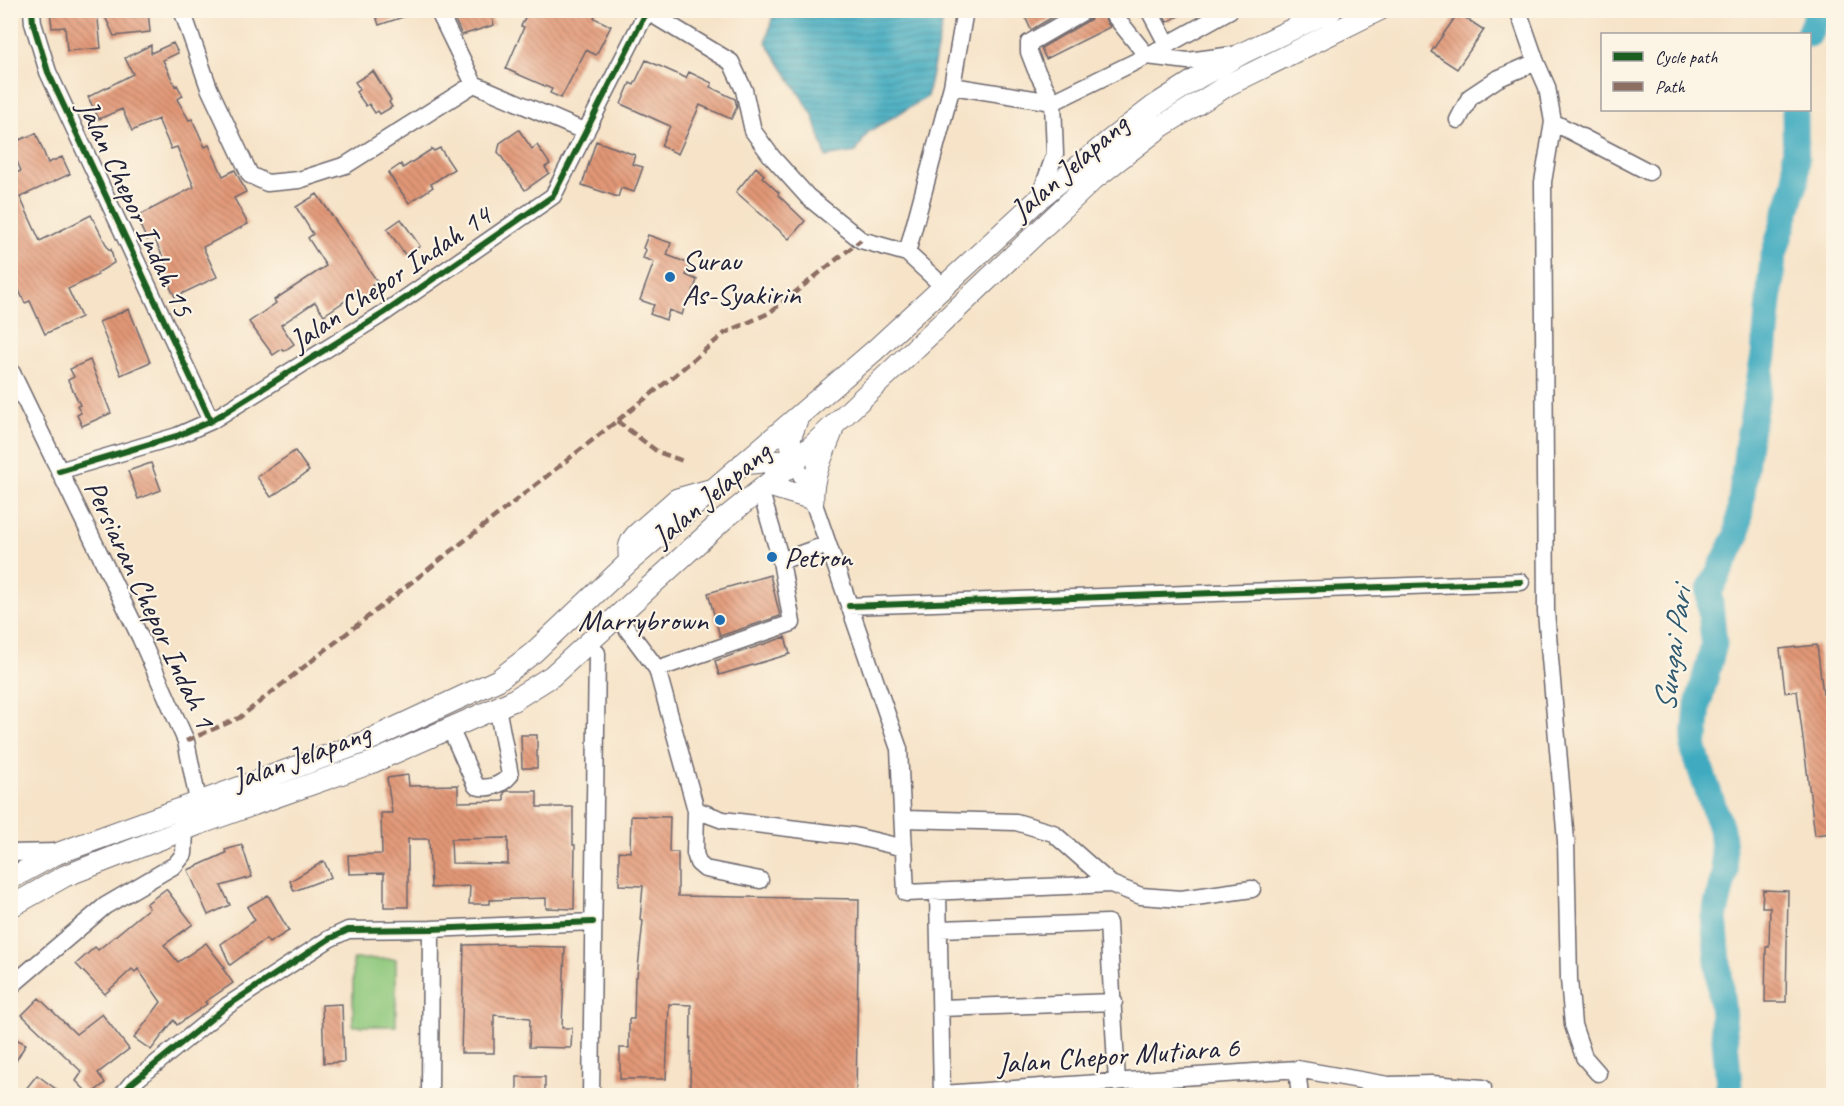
<svg xmlns="http://www.w3.org/2000/svg" width="1844" height="1106" viewBox="0 0 1844 1106" font-family="Caveat,sans-serif">
<defs>
<pattern id="water-rules" width="6" height="5" patternUnits="userSpaceOnUse" patternTransform="scale(1.5)"><rect width="6" height="5" fill="#40abc0"/><path d="M0 2.5h6" fill="none" stroke="#358b9d"/></pattern>
<pattern id="building-back-hatch" width="6" height="6" patternUnits="userSpaceOnUse" patternTransform="scale(1.5)"><rect width="6" height="6" fill="#e29877"/><path d="M-1 5l2 2M0 0l6 6M5-1l2 2" fill="none" stroke="#b77c63"/></pattern>
</defs>
<rect width="100%" height="100%" fill="#fcf5e5"/>
<filter id="ink" filterUnits="userSpaceOnUse"><feTurbulence type="fractalNoise" baseFrequency=".0167" numOctaves="2"/><feDisplacementMap in="SourceGraphic" scale="12" xChannelSelector="R" yChannelSelector="G"/><feConvolveMatrix kernelMatrix="1 2 1 2 8 2 1 2 1" color-interpolation-filters="sRGB"/></filter>
<filter id="wash" filterUnits="userSpaceOnUse"><feTurbulence type="fractalNoise" baseFrequency=".008" numOctaves="4" result="noise"/><feDisplacementMap in="SourceGraphic" scale="24" xChannelSelector="R" yChannelSelector="G"/><feGaussianBlur stdDeviation="1.35" result="paint"/><feColorMatrix in="noise" values="0 0 0 0 0 0 0 0 0 0 0 0 0 0 0 0 0 1.4 0 .05"/><feComposite in="paint" operator="in"/></filter>
<g filter="url(#wash)">
<rect width="100%" height="100%" fill="#f6e3c8"/>
<path fill="#8ec87c" stroke="#58755c" stroke-width="1.5" d="M 353,959 L 396,959 L 396,1026 L 353,1026 Z"/>
<path fill="url(#water-rules)" stroke="#31667e" stroke-width="1.5" d="M 774,11 L 945,11 L 927,97 L 868,132 L 856,152 L 826,157 L 813,115 L 766,42 Z"/>
<g fill="none" stroke-linecap="round" stroke-linejoin="round">
<path stroke="#40abc0" stroke-width="27" d="M 1809,34 L 1819,10
M 1730,1096 L 1714,917 L 1725,872 L 1721,829 L 1694,750 L 1698,705 L 1714,644 L 1709,592 L 1737,536 L 1748,443 L 1764,355 L 1773,258 L 1796,181 L 1795,110"/>
</g>
<g id="blocks">
<path fill="url(#building-back-hatch)" fill-rule="evenodd" d="M 50,10 L 97,10 L 101,48 L 67,51 L 65,27 L 52,28 Z
M 102,10 L 148,10 L 150,32 L 114,36 Z
M 374,10 L 415,10 L 415,13 L 379,25 Z
M 477,10 L 490,10 L 494,25 L 462,35 L 454,18 Z
M 535,10 L 598,10 L 594,18 L 611,26 L 596,55 L 586,50 L 561,98 L 550,93 L 552,89 L 506,69 L 524,27 L 521,26 L 528,12 L 533,15 Z
M 1022,10 L 1064,10 L 1031,30 Z
M 1096,10 L 1100,10 L 1110,27 L 1046,59 L 1041,48 L 1091,19 Z
M 1161,10 L 1190,10 L 1167,22 Z
M 1458,13 L 1484,30 L 1457,69 L 1431,52 Z
M 173,43 L 178,53 L 163,60 L 175,86 L 177,85 L 183,96 L 177,99 L 189,120 L 192,119 L 205,147 L 209,145 L 223,176 L 235,170 L 246,192 L 234,198 L 248,224 L 203,247 L 217,277 L 175,297 L 166,279 L 169,278 L 167,271 L 169,270 L 153,236 L 147,240 L 136,217 L 194,187 L 177,147 L 171,149 L 158,119 L 132,131 L 122,109 L 99,119 L 88,97 L 133,74 L 125,58 L 151,45 L 151,53 Z
M 646,60 L 686,78 L 689,72 L 712,83 L 710,87 L 735,99 L 737,107 L 731,119 L 700,105 L 678,154 L 661,146 L 670,126 L 621,104 L 630,83 L 634,85 Z
M 373,71 L 391,100 L 389,102 L 392,107 L 380,114 L 378,111 L 375,113 L 369,104 L 366,106 L 356,92 L 360,89 L 355,82 Z
M 519,130 L 532,149 L 537,145 L 550,164 L 545,167 L 549,173 L 525,190 L 498,152 L 500,143 Z
M 36,133 L 48,163 L 62,157 L 70,174 L 20,197 L 40,241 L 91,215 L 109,250 L 111,249 L 114,263 L 97,273 L 98,275 L 68,289 L 81,317 L 45,334 L 30,301 L 25,303 L 10,272 L 10,175 L 21,171 L 10,144 Z
M 596,141 L 635,155 L 632,164 L 643,167 L 634,192 L 621,188 L 618,197 L 582,185 Z
M 440,148 L 454,169 L 431,184 L 433,187 L 409,203 L 388,173 L 401,164 L 403,168 L 432,149 L 434,151 Z
M 756,167 L 764,175 L 762,177 L 779,193 L 778,195 L 805,221 L 789,239 L 736,192 Z
M 317,194 L 377,281 L 372,285 L 376,290 L 361,300 L 357,293 L 324,315 L 315,302 L 281,325 L 294,344 L 284,351 L 282,349 L 273,355 L 249,322 L 276,303 L 274,300 L 326,266 L 308,238 L 313,234 L 296,207 Z
M 401,219 L 420,246 L 406,256 L 387,229 Z
M 648,235 L 671,243 L 667,255 L 690,264 L 686,275 L 697,280 L 689,303 L 686,302 L 682,315 L 669,310 L 666,320 L 650,314 L 654,305 L 640,300 L 654,262 L 643,258 L 646,250 L 643,248 Z
M 129,309 L 150,362 L 121,375 L 99,322 Z
M 90,360 L 111,413 L 82,426 L 77,415 L 81,413 L 77,406 L 80,405 L 68,380 L 74,377 L 70,369 Z
M 295,451 L 309,471 L 271,497 L 257,477 Z
M 151,463 L 161,490 L 138,499 L 128,471 Z
M 770,575 L 780,616 L 720,636 L 708,593 Z
M 785,637 L 790,654 L 719,675 L 715,661 Z
M 1817,645 L 1823,694 L 1833,693 L 1833,833 L 1815,835 L 1797,691 L 1785,692 L 1780,649 Z
M 521,735 L 537,735 L 537,768 L 522,768 Z
M 408,775 L 409,786 L 458,785 L 458,802 L 504,801 L 504,793 L 507,791 L 537,791 L 537,807 L 573,807 L 573,845 L 575,845 L 574,909 L 546,908 L 546,898 L 490,900 L 490,904 L 469,904 L 470,886 L 431,888 L 429,839 L 408,839 L 408,907 L 384,907 L 384,873 L 349,874 L 348,855 L 382,854 L 381,813 L 392,813 L 387,778 ZM 508,838 L 508,864 L 452,863 L 451,839 Z
M 631,816 L 670,817 L 669,852 L 678,852 L 678,896 L 859,899 L 856,1095 L 690,1095 L 691,1005 L 669,1004 L 666,1079 L 620,1079 L 620,1048 L 629,1048 L 629,1019 L 634,1019 L 635,977 L 637,977 L 643,921 L 640,920 L 643,886 L 619,885 L 619,851 L 630,852 Z
M 242,845 L 252,877 L 221,886 L 230,905 L 208,915 L 188,870 L 226,853 L 225,850 Z
M 324,861 L 331,877 L 294,891 L 290,881 Z
M 166,889 L 193,924 L 164,945 L 178,962 L 206,943 L 225,968 L 223,969 L 233,983 L 205,1002 L 207,1004 L 177,1025 L 174,1020 L 151,1050 L 134,1038 L 161,1002 L 138,969 L 135,972 L 132,969 L 105,994 L 76,964 L 95,947 L 98,950 L 149,908 L 146,904 Z
M 1763,890 L 1788,891 L 1786,1002 L 1765,1002 L 1766,947 L 1769,947 L 1770,907 L 1762,907 Z
M 268,895 L 289,931 L 269,943 L 266,939 L 230,965 L 221,944 L 255,920 L 247,907 Z
M 512,944 L 512,946 L 565,947 L 562,1028 L 572,1028 L 571,1048 L 529,1047 L 530,1018 L 494,1015 L 494,1053 L 461,1053 L 464,945 Z
M 39,998 L 76,1034 L 102,1014 L 129,1049 L 98,1073 L 105,1083 L 90,1095 L 76,1081 L 82,1072 L 22,1015 Z
M 342,1004 L 344,1062 L 324,1063 L 322,1005 Z
M 10,1036 L 26,1044 L 10,1071 Z
M 37,1075 L 64,1095 L 21,1095 Z
M 517,1077 L 545,1077 L 545,1092 L 517,1092 Z"/>
</g>
</g>
<g filter="url(#ink)">
<use href="#blocks" fill-opacity="0" stroke="#6c666c" stroke-width="1.5"/>
<g fill="none" stroke-linecap="round" stroke-linejoin="round">
<defs>
<path id="minor" d="M 32,10 L 33,23 L 48,72 L 211,421
M 182,10 L 209,88 L 250,175 L 267,183 L 299,180 L 346,165 L 474,84
M 438,10 L 474,84 L 586,132
M 645,10 L 731,62 L 744,90 L 753,131 L 772,157 L 808,197 L 861,240 L 907,253 L 944,287
M 1110,10 L 1147,56 L 1188,61 L 1233,55
M 1149,10 L 1167,44
M 1518,10 L 1536,62 L 1547,87 L 1553,122 L 1543,182 L 1546,612 L 1566,841 L 1569,979 L 1573,1025 L 1584,1057 L 1598,1073
M 952,86 L 1053,102 L 1147,56 L 1230,10
M 1458,120 L 1470,97 L 1497,79 L 1536,62
M 1553,122 L 1649,172
M 1039,199 L 1055,154 L 1053,102 L 1036,70 L 1029,52 L 1029,43 L 1086,10
M 907,253 L 952,86 L 965,10
M 10,369 L 140,637 L 186,741 L 198,801
M 795,462 L 813,501 L 899,749 L 906,893 L 1111,884
M 59,471 L 177,436 L 211,421 L 384,313 L 553,196 L 647,11
M 781,561 L 828,544
M 849,606 L 1521,582
M 625,626 L 657,669 L 696,810 L 723,820 L 854,836 L 904,848
M 657,669 L 792,623 L 781,561 L 760,489
M 450,728 L 476,786 C 488,790 502,785 510,775 L 497,707
M 696,810 L 695,853 L 698,863 L 705,869 L 760,880
M 904,819 L 1016,822 L 1053,833 L 1111,884 L 1141,896 L 1181,899 L 1252,889
M 10,853 L 58,852
M 938,893 L 942,1096
M 940,929 L 1108,923 L 1117,1082
M 10,987 L 105,906 L 175,865 L 184,854 L 185,830
M 941,1008 L 1114,1002
M 1297,1069 L 1300,1096
M 942,1094 L 1297,1069 L 1388,1085 L 1432,1084 L 1483,1088
M 121,1096 L 131,1084 L 227,1006 L 329,939 L 348,930 L 431,929 L 593,922
M 430,1096 L 431,929
M 591,1096 L 597,653"/>
<path id="major" d="M 742,464 L 772,461 L 795,462 L 790,439 L 798,417
M 766,485 L 812,499
M 813,501 C 811,477 824,453 832,432
M 630,561 C 628,550 628,544 636,535 L 677,499 L 709,490
M 10,879 L 56,854 L 365,742 L 498,680 L 533,653 L 630,561 L 874,351 L 1039,199 L 1110,140 L 1154,106 L 1201,76 L 1243,53 L 1332,10
M 10,907 L 65,876 L 199,824 L 371,763 L 512,701 L 552,676 L 724,519 L 795,462 L 1094,179 L 1162,126 L 1228,85 L 1379,10"/>
</defs>
<use href="#minor" stroke="#6c666c" stroke-width="19"/>
<use href="#major" stroke="#6c666c" stroke-width="23"/>
<use href="#minor" stroke="#fff" stroke-width="16"/>
<use href="#major" stroke="#fff" stroke-width="21"/>
<path stroke="#8d6e63" stroke-width="4.5" stroke-dasharray="9 4.5" stroke-linecap="butt" d="M 617,421 L 658,452 L 683,461
M 186,741 L 239,718 L 674,376 L 725,333 L 769,313 L 861,240"/>
<defs>
<path id="cycleway" d="M 32,10 L 33,23 L 48,72 L 211,421
M 59,471 L 177,436 L 211,421 L 384,313 L 553,196 L 647,11
M 849,606 L 1521,582
M 121,1096 L 131,1084 L 227,1006 L 329,939 L 348,930 L 431,929 L 593,922"/>
</defs>
<use href="#cycleway" stroke="#fcf5e5" stroke-width="10"/>
<use href="#cycleway" stroke="#1b5e20" stroke-width="6"/>
</g>
</g>
<g fill="#1f6fb2" stroke="#fcf5e5" stroke-width="2">
<circle cx="670" cy="277" r="6"/>
<circle cx="772" cy="557" r="6"/>
<circle cx="720" cy="620" r="6"/>
</g>
<g text-anchor="middle" stroke-width="4.5" stroke-linejoin="round" paint-order="stroke">
<g font-size="30" fill="#22223b" stroke="#fcf5e5">
<text transform="translate(1069 167) rotate(-41)" y="10">Jalan Jelapang</text>
<text transform="translate(136 208) rotate(65)" y="10">Jalan Chepor Indah 15</text>
<text transform="translate(390 278) rotate(-34)" y="10">Jalan Chepor Indah 14</text>
<text transform="translate(711 494) rotate(-40)" y="10">Jalan Jelapang</text>
<text transform="translate(150 604) rotate(65)" y="10">Persiaran Chepor Indah 1</text>
<text transform="translate(301 756) rotate(-20)" y="10">Jalan Jelapang</text>
<text transform="translate(1118 1055) rotate(-4)" y="10">Jalan Chepor Mutiara 6</text>
</g>
<g font-size="30" fill="#22223b" stroke="#fcf5e5" text-anchor="start">
<text x="682" y="270">Surau<tspan x="682" dy="34">As-Syakirin</tspan></text>
<text x="784" y="567">Petron</text>
<text x="708" y="630" text-anchor="end">Marrybrown</text>
</g>
<g font-size="32" font-style="italic" fill="#2e5970" stroke="#fcf5e5">
<text transform="translate(1672 650) rotate(-82)" y="11">Sungai Pari</text>
</g>
</g>
<rect width="1844" height="1106" fill="none" stroke="#fcf5e5" stroke-width="36"/>
<rect x="1601" y="33" width="210" height="78" fill="#fcf5e5" stroke="#a5a1a1" stroke-width="1.5"/>
<rect x="1613" y="52" width="30" height="9" fill="#1b5e20" stroke="#a5a1a1" stroke-width="1.5"/>
<text x="1655" y="63" font-size="18" fill="#22223b">Cycle path</text>
<rect x="1613" y="82" width="30" height="9" fill="#8d6e63" stroke="#a5a1a1" stroke-width="1.5"/>
<text x="1655" y="93" font-size="18" fill="#22223b">Path</text>
</svg>
